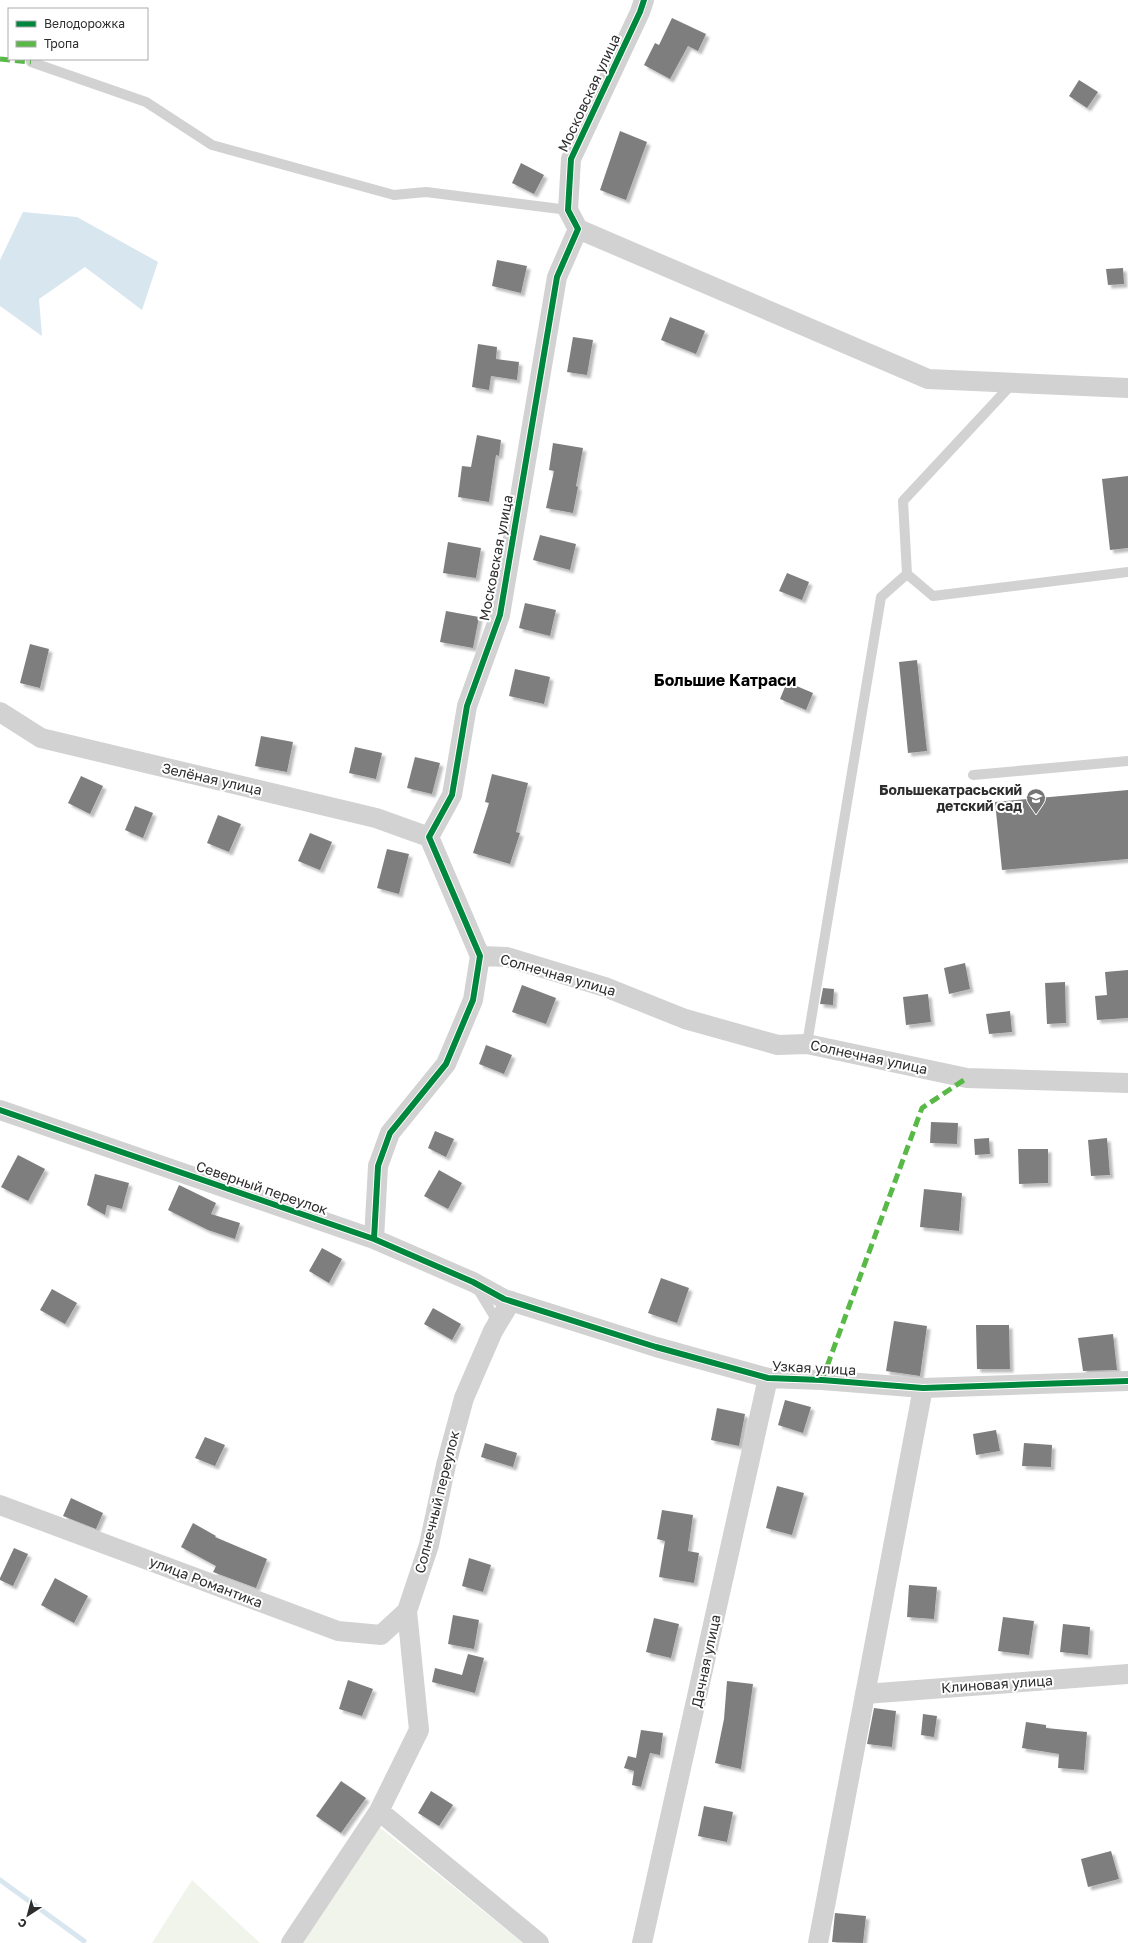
<svg xmlns="http://www.w3.org/2000/svg" width="1128" height="1943" viewBox="0 0 1128 1943" font-family="'Golos Text',sans-serif">
<defs>
<filter id="shadow"><feDropShadow dx="3.5" dy="3.5" stdDeviation="1" flood-color="#0004"/></filter>
</defs>
<rect width="100%" height="100%" fill="#fff"/>
<path fill="#f0f4eb" d="M 372,1821 L 523,1943 L 291,1943 Z
M 192,1880 L 260,1943 L 152,1943 Z"/>
<path fill="#d8e6f0" d="M 23,212 L 77,217 L 158,262 L 142,310 L 85,267 L 39,299 L 42,336 L 0,306 L 0,260 Z"/>
<g fill="none" stroke-linecap="round" stroke-linejoin="round">
<path stroke="#d8e6f0" stroke-width="5" d="M 0,1880 L 84,1941"/>
</g>
<path fill="#7e7e7e" filter="url(#shadow)" d="M 672,18 L 706,34 L 698,51 L 688,46 L 670,79 L 644,65 L 655,43 L 659,45 Z
M 1079,80 L 1098,92 L 1087,108 L 1069,96 Z
M 620,131 L 647,142 L 626,200 L 600,190 Z
M 521,163 L 544,175 L 534,194 L 512,183 Z
M 497,260 L 527,266 L 521,293 L 492,286 Z
M 1123,268 L 1124,284 L 1108,285 L 1106,269 Z
M 670,317 L 705,331 L 696,354 L 661,340 Z
M 573,337 L 593,340 L 587,375 L 567,372 Z
M 478,344 L 497,347 L 496,359 L 519,362 L 517,380 L 491,376 L 489,390 L 472,387 Z
M 477,435 L 501,440 L 499,456 L 496,455 L 489,502 L 458,497 L 462,466 L 471,467 Z
M 553,443 L 583,448 L 576,486 L 578,487 L 573,513 L 546,508 L 554,471 L 549,470 Z
M 1128,476 L 1128,548 L 1110,550 L 1102,479 Z
M 540,535 L 576,544 L 570,570 L 533,560 Z
M 448,542 L 481,548 L 476,578 L 443,573 Z
M 787,573 L 809,582 L 802,600 L 779,591 Z
M 525,603 L 556,610 L 550,636 L 519,628 Z
M 446,611 L 479,617 L 473,648 L 440,642 Z
M 30,644 L 49,649 L 40,688 L 20,683 Z
M 917,660 L 927,751 L 908,753 L 899,662 Z
M 515,669 L 550,677 L 544,704 L 509,696 Z
M 787,682 L 813,693 L 806,710 L 780,699 Z
M 261,736 L 293,742 L 287,772 L 255,766 Z
M 355,747 L 382,753 L 376,779 L 349,773 Z
M 415,757 L 440,763 L 432,794 L 407,788 Z
M 492,774 L 528,783 L 516,832 L 520,833 L 510,864 L 473,853 L 489,803 L 485,802 Z
M 81,776 L 103,786 L 90,814 L 68,803 Z
M 1128,790 L 1128,859 L 1002,870 L 995,802 Z
M 135,806 L 153,813 L 143,838 L 125,830 Z
M 218,815 L 241,824 L 229,852 L 207,843 Z
M 310,833 L 332,842 L 320,870 L 298,861 Z
M 387,849 L 409,854 L 399,894 L 377,888 Z
M 965,963 L 970,989 L 949,994 L 944,968 Z
M 1128,970 L 1128,1018 L 1097,1020 L 1095,996 L 1107,995 L 1105,972 Z
M 1065,982 L 1066,1023 L 1047,1024 L 1045,983 Z
M 522,985 L 556,998 L 546,1024 L 512,1012 Z
M 823,988 L 834,989 L 833,1005 L 820,1004 Z
M 928,994 L 931,1022 L 906,1025 L 903,997 Z
M 1010,1011 L 1012,1032 L 989,1034 L 986,1014 Z
M 486,1045 L 512,1055 L 504,1074 L 479,1064 Z
M 931,1122 L 958,1123 L 957,1144 L 930,1143 Z
M 435,1131 L 454,1139 L 446,1157 L 428,1148 Z
M 989,1138 L 990,1154 L 975,1155 L 974,1139 Z
M 1107,1138 L 1110,1175 L 1091,1176 L 1088,1140 Z
M 1018,1149 L 1048,1149 L 1048,1183 L 1019,1184 Z
M 18,1155 L 45,1169 L 28,1201 L 1,1187 Z
M 439,1170 L 462,1183 L 448,1209 L 424,1196 Z
M 95,1174 L 129,1183 L 122,1209 L 107,1205 L 105,1215 L 87,1205 Z
M 179,1185 L 216,1203 L 211,1214 L 240,1223 L 235,1239 L 208,1230 L 168,1210 Z
M 924,1189 L 962,1193 L 959,1231 L 920,1227 Z
M 322,1248 L 342,1259 L 329,1283 L 309,1271 Z
M 661,1278 L 689,1288 L 677,1323 L 648,1313 Z
M 52,1289 L 77,1303 L 65,1324 L 40,1310 Z
M 433,1308 L 461,1324 L 452,1340 L 424,1324 Z
M 894,1321 L 927,1326 L 920,1376 L 886,1371 Z
M 976,1325 L 1009,1325 L 1010,1369 L 977,1369 Z
M 1113,1334 L 1117,1370 L 1083,1371 L 1078,1338 Z
M 785,1400 L 811,1407 L 803,1433 L 778,1425 Z
M 717,1408 L 745,1414 L 739,1446 L 711,1440 Z
M 996,1430 L 1000,1451 L 976,1455 L 973,1434 Z
M 205,1437 L 225,1445 L 215,1466 L 195,1458 Z
M 485,1443 L 517,1453 L 513,1467 L 481,1457 Z
M 1024,1443 L 1052,1445 L 1051,1467 L 1022,1466 Z
M 777,1486 L 804,1493 L 792,1535 L 766,1528 Z
M 71,1498 L 103,1513 L 96,1529 L 63,1516 Z
M 662,1510 L 693,1515 L 688,1551 L 699,1553 L 694,1583 L 659,1577 L 665,1541 L 657,1539 Z
M 193,1523 L 216,1536 L 215,1537 L 267,1559 L 256,1588 L 213,1572 L 216,1566 L 181,1547 Z
M 14,1548 L 28,1554 L 13,1586 L 0,1580 L 0,1578 Z
M 469,1558 L 491,1565 L 483,1592 L 462,1586 Z
M 55,1578 L 88,1596 L 74,1623 L 41,1605 Z
M 909,1585 L 937,1587 L 934,1619 L 907,1617 Z
M 453,1615 L 479,1620 L 474,1649 L 448,1644 Z
M 1003,1617 L 1034,1621 L 1029,1655 L 998,1651 Z
M 654,1618 L 679,1624 L 671,1658 L 646,1652 Z
M 1063,1624 L 1090,1627 L 1088,1655 L 1060,1652 Z
M 468,1654 L 484,1658 L 475,1693 L 432,1682 L 435,1668 L 462,1675 Z
M 348,1680 L 373,1689 L 362,1716 L 339,1709 Z
M 727,1681 L 753,1684 L 741,1769 L 715,1763 L 724,1719 Z
M 874,1708 L 896,1711 L 892,1747 L 867,1744 Z
M 923,1714 L 937,1716 L 934,1737 L 921,1735 Z
M 1026,1722 L 1046,1725 L 1046,1728 L 1087,1732 L 1084,1770 L 1058,1768 L 1059,1754 L 1022,1748 Z
M 641,1730 L 663,1733 L 660,1755 L 650,1753 L 641,1787 L 632,1785 L 634,1771 L 624,1768 L 628,1756 L 636,1758 Z
M 341,1781 L 366,1798 L 341,1833 L 316,1816 Z
M 431,1791 L 453,1805 L 439,1826 L 418,1813 Z
M 704,1806 L 733,1812 L 727,1842 L 698,1836 Z
M 1111,1851 L 1119,1879 L 1088,1887 L 1081,1859 Z
M 835,1913 L 866,1916 L 863,1943 L 832,1942 Z"/>
<g fill="none" stroke-linecap="round" stroke-linejoin="round">
<path stroke="#d2d2d2" stroke-width="10" d="M 31,62 L 146,102 L 212,145 L 394,195 L 426,192 L 568,210
M 907,574 L 933,596 L 1128,572
M 973,775 L 1128,761
M 807,1044 L 881,597 L 907,574 L 903,501 L 1012,384
M 477,1288 L 494,1316 L 493,1325"/>
<path stroke="#d2d2d2" stroke-width="20" d="M 578,229 L 928,379 L 1128,388
M 0,712 L 41,738 L 376,818 L 429,837
M 480,956 L 507,957 L 605,987 L 685,1019 L 778,1045 L 807,1044 L 967,1078 L 1128,1083
M 0,1110 L 374,1239 L 473,1282 L 504,1299 L 656,1347 L 768,1378 L 822,1380 L 923,1388 L 1128,1381
M 374,1239 L 378,1166 L 390,1133 L 446,1064 L 473,1000 L 480,956 L 429,837 L 452,795 L 467,706 L 500,615 L 557,277 L 578,229 L 568,210 L 571,159 L 640,12 L 644,0
M 0,1505 L 338,1631 L 381,1635 L 407,1611
M 865,1694 L 1128,1674
M 379,1811 L 539,1943
M 291,1943 L 379,1811 L 419,1730 L 407,1611 L 429,1545 L 446,1465 L 464,1398 L 493,1331 L 511,1301
M 642,1943 L 768,1378
M 818,1943 L 923,1388"/>
<path stroke="#58b947" stroke-width="5" stroke-dasharray="10 5" stroke-linecap="butt" d="M 0,59 L 31,62
M 822,1380 L 922,1108 L 967,1078"/>
<defs>
<path id="cycleway" d="M 0,1110 L 374,1239 L 473,1282 L 504,1299 L 656,1347 L 768,1378 L 822,1380 L 923,1388 L 1128,1381
M 374,1239 L 378,1166 L 390,1133 L 446,1064 L 473,1000 L 480,956 L 429,837 L 452,795 L 467,706 L 500,615 L 557,277 L 578,229 L 568,210 L 571,159 L 640,12 L 644,0"/>
</defs>
<use href="#cycleway" stroke="#fff" stroke-width="8"/>
<use href="#cycleway" stroke="#00873e" stroke-width="6"/>
</g>
<defs>
<symbol id="school-pin" viewBox="-11 -11 22 30"><path d="M0 17L-7.5 6A9.5 9.5 0 1 1 7.5 6Z" fill="#767676" stroke="#fff"/><path d="M0-5L7-2L0 1L-7-2ZM-4 1L0 2.5L4 1V4Q0 6-4 4Z" fill="#fff"/></symbol>
</defs>
<g fill-rule="evenodd">
<use href="#school-pin" x="1025" y="787" width="22" height="30"/>
</g>
<g text-anchor="middle" stroke-width="4" stroke-linejoin="round" paint-order="stroke">
<g font-size="14" fill="#2d2d2d" stroke="#fff">
<text transform="translate(589 93) rotate(-65)" y="5">Московская улица</text>
<text transform="translate(496 558) rotate(-79)" y="5">Московская улица</text>
<text transform="translate(212 779) rotate(13)" y="5">Зелёная улица</text>
<text transform="translate(558 975) rotate(16)" y="5">Солнечная улица</text>
<text transform="translate(869 1057) rotate(12)" y="5">Солнечная улица</text>
<text transform="translate(262 1188) rotate(19)" y="5">Северный переулок</text>
<text transform="translate(814 1368) rotate(3)" y="5">Узкая улица</text>
<text transform="translate(437 1502) rotate(-76)" y="5">Солнечный переулок</text>
<text transform="translate(206 1582) rotate(21)" y="5">улица Романтика</text>
<text transform="translate(706 1661) rotate(-78)" y="5">Дачная улица</text>
<text transform="translate(997 1684) rotate(-4)" y="5">Клиновая улица</text>
</g>
<g font-size="14" font-weight="bold" fill="#2d2d2d" stroke="#fff" text-anchor="end">
<text x="1022" y="795">Большекатрасьский<tspan x="1022" dy="16">детский сад</tspan></text>
</g>
<g font-size="16" font-weight="bold" fill="#000" stroke="#fff">
<text x="725" y="686">Большие Катраси</text>
</g>
</g>
<rect x="8" y="8" width="140" height="52" fill="#ffffff" stroke="#ababab"/>
<rect x="16" y="21" width="20" height="6" fill="#00873e" stroke="#ababab"/>
<text x="44" y="28" font-size="12" fill="#2d2d2d">Велодорожка</text>
<rect x="16" y="41" width="20" height="6" fill="#58b947" stroke="#ababab"/>
<text x="44" y="48" font-size="12" fill="#2d2d2d">Тропа</text>
<g transform="translate(28 1915) rotate(216)" stroke="#ffffff" stroke-width="3" paint-order="stroke">
<path d="M0-3L7 15L0 10L-7 15Z" fill="#2d2d2d"/>
<text y="-6" font-size="11" font-weight="bold" text-anchor="middle" fill="#2d2d2d">С</text>
</g>
</svg>
